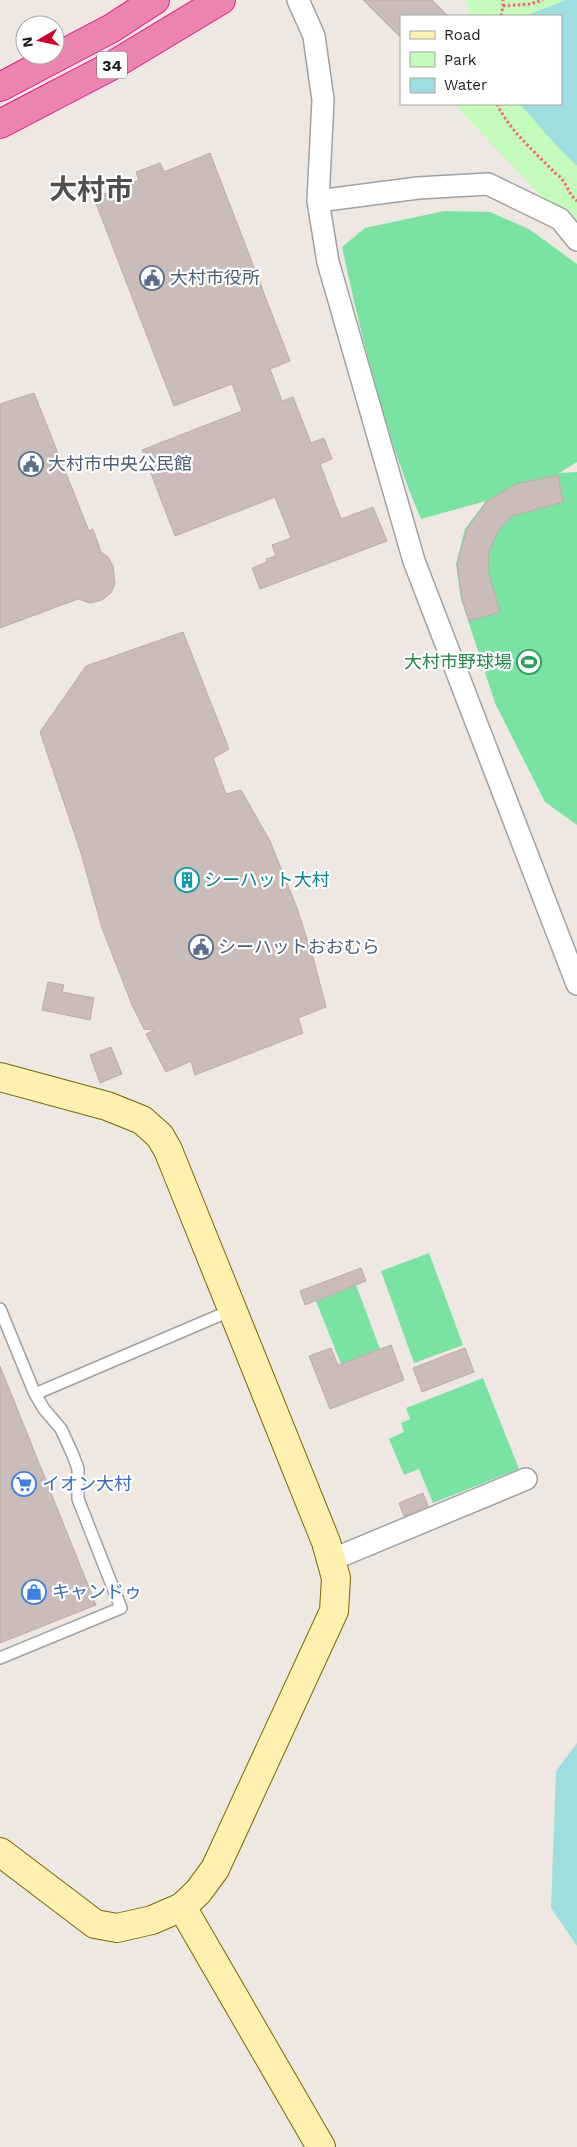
<svg xmlns="http://www.w3.org/2000/svg" width="577" height="2147" viewBox="0 0 577 2147" font-family="'Work Sans','Noto Sans JP',sans-serif">
<rect width="100%" height="100%" fill="#efe7e2"/>
<path fill="#c4fcbb" d="M 466,0 L 577,0 L 577,234 L 454,104 L 561,104 L 561,16 L 471,16 Z"/>
<path fill="#7ae3a4" d="M 444,211 L 490,212 L 529,229 L 577,264 L 577,462 L 559,473 L 577,472 L 577,825 L 545,802 L 495,703 L 461,599 L 456,564 L 465,529 L 486,501 L 421,519 C 384,431 362,339 342,247 L 365,228 Z
M 429,1253 L 463,1345 L 414,1363 L 381,1271 Z
M 356,1285 L 380,1349 L 341,1364 L 316,1301 Z
M 483,1378 L 519,1469 L 433,1503 L 419,1469 L 404,1475 L 389,1439 L 404,1432 L 401,1423 L 410,1419 L 406,1408 Z"/>
<path fill="#9fdedf" d="M 566,0 L 577,0 L 577,166 L 555,144 L 520,104 L 561,104 L 561,16 L 525,16 Z
M 577,1743 L 577,1946 L 551,1908 L 556,1771 Z"/>
<path fill="#cabcb8" stroke="#c1aaa3" d="M 363,0 L 432,0 L 448,16 L 401,16 L 401,38 Z
M 210,153 L 290,361 L 270,369 L 282,401 L 293,397 L 311,443 L 324,438 L 332,459 L 320,464 L 341,519 L 373,507 L 387,541 L 260,589 L 252,568 L 267,562 L 266,559 L 276,556 L 272,545 L 291,538 L 275,497 L 175,536 L 142,450 L 242,411 L 232,384 L 174,406 L 94,198 L 139,180 L 136,172 L 160,163 L 164,172 Z
M 34,393 L 89,531 L 93,529 L 101,552 L 108,557 L 113,566 L 115,584 L 111,593 L 102,600 L 90,603 L 78,599 L 0,628 L 0,404 Z
M 558,475 L 563,502 L 512,516 L 498,531 L 489,551 L 488,570 L 500,612 L 469,621 L 462,599 L 457,564 L 467,529 L 487,501 L 516,484 Z
M 183,632 L 229,749 L 213,758 L 226,794 L 241,790 L 270,841 L 297,908 L 314,961 L 326,1007 L 298,1018 L 303,1033 L 195,1075 L 191,1061 L 166,1072 L 146,1034 L 154,1030 L 144,1029 L 132,1005 L 102,928 L 81,853 L 40,732 L 86,666 Z
M 48,982 L 64,985 L 62,992 L 94,998 L 90,1020 L 42,1010 Z
M 111,1047 L 122,1074 L 100,1083 L 90,1055 Z
M 361,1268 L 366,1281 L 305,1305 L 300,1291 Z
M 391,1345 L 404,1380 L 330,1409 L 309,1356 L 331,1348 L 338,1365 Z
M 465,1348 L 474,1372 L 422,1392 L 413,1368 Z
M 0,1366 L 96,1605 L 0,1643 Z
M 423,1493 L 428,1506 L 404,1516 L 399,1503 Z"/>
<g fill="none" stroke-linecap="round" stroke-linejoin="round">
<defs>
<path id="lane" d="M 0,1309 L 35,1394 L 44,1409 L 61,1429 L 73,1455 L 78,1469 L 78,1499 L 121,1608 L 0,1658
M 35,1394 L 232,1310"/>
<path id="street" d="M 298,0 L 314,36 L 323,100 L 318,201 L 328,262 L 414,561 L 577,984
M 318,201 L 418,188 L 488,184 L 560,219 L 577,240
M 331,1560 L 526,1479"/>
<path id="secondary" d="M 0,1077 L 107,1106 L 142,1120 L 160,1136 L 168,1150 L 326,1542 L 336,1578 L 334,1611 L 215,1869 L 198,1892 L 182,1907 L 152,1920 L 117,1928 L 95,1924 L 0,1852
M 182,1907 L 321,2147"/>
<path id="highway" d="M 0,87 L 112,28 L 155,0
M 0,124 L 113,65 L 221,0"/>
</defs>
<use href="#lane" stroke="#a1a1a1" stroke-width="14"/>
<use href="#street" stroke="#a1a1a1" stroke-width="24"/>
<use href="#secondary" stroke="#776a00" stroke-width="30"/>
<use href="#highway" stroke="#e11a8a" stroke-width="30"/>
<path stroke="#ff6274" stroke-width="3" stroke-dasharray="2.5 2.5" stroke-linecap="butt" d="M 503,6 L 503,0
M 501,16 L 503,6 L 530,4 L 543,0
M 497,104 C 509,130 535,152 555,173 C 566,179 567,193 577,201"/>
<use href="#lane" stroke="#fff" stroke-width="11"/>
<use href="#street" stroke="#fff" stroke-width="21"/>
<use href="#secondary" stroke="#fdf0b1" stroke-width="28"/>
<use href="#highway" stroke="#eb84ae" stroke-width="28"/>
</g>
<defs>
<symbol id="civic-ring" viewBox="-11 -11 22 22"><circle r="9.5" fill="#fff" stroke="#5c6f8a" stroke-width="1.5"/><path d="M-.6-6.5H3V-4.5H.6V-3L4-1V1h2V6H-6V1h2V-1L-.6-3ZM-1.2 2.5V6h2.4V2.5Z" fill="#5c6f8a"/></symbol>
<symbol id="stadium-ring" viewBox="-11 -11 22 22"><circle r="9.5" fill="#fff" stroke="#2e9e5b" stroke-width="1.5"/><path d="M0-5a6.5 5 0 1 0 0 10a6.5 5 0 1 0 0-10ZM-3.5-1.8h7v3.6h-7Z" fill="#2e9e5b"/></symbol>
<symbol id="building-ring" viewBox="-11 -11 22 22"><circle r="9.5" fill="#fff" stroke="#0f9aa8" stroke-width="1.5"/><path d="M-4-6H4V6H1V3H-1V6H-4ZM-2.5-4.3h1.7v1.8h-1.7ZM.8-4.3h1.7v1.8H.8ZM-2.5-1h1.7V.8h-1.7ZM.8-1h1.7V.8H.8Z" fill="#0f9aa8"/></symbol>
<symbol id="supermarket-ring" viewBox="-11 -11 22 22"><circle r="9.5" fill="#fff" stroke="#3f7fe0" stroke-width="1.5"/><path d="M-6-5.5h2.5l.6 2H6L4.5 2H-2.5L-4.4-4H-6ZM-1.5 3.2a1.3 1.3 0 1 0 .1 0ZM3 3.2a1.3 1.3 0 1 0 .1 0Z" fill="#3f7fe0"/></symbol>
<symbol id="shop-ring" viewBox="-11 -11 22 22"><circle r="9.5" fill="#fff" stroke="#3f7fe0" stroke-width="1.5"/><path d="M-5-2.5h2.3a2.7 3.5 0 0 1 5.4 0H5L5.5 6h-11ZM-1.5-2.5h3a1.5 2.3 0 0 0-3 0Z" fill="#3f7fe0"/></symbol>
</defs>
<g fill-rule="evenodd">
<use href="#civic-ring" x="138" y="264" width="28" height="28"/>
<use href="#civic-ring" x="17" y="450" width="28" height="28"/>
<use href="#stadium-ring" x="515" y="648" width="28" height="28"/>
<use href="#building-ring" x="173" y="866" width="28" height="28"/>
<use href="#civic-ring" x="187" y="933" width="28" height="28"/>
<use href="#supermarket-ring" x="10" y="1470" width="28" height="28"/>
<use href="#shop-ring" x="20" y="1578" width="28" height="28"/>
</g>
<g text-anchor="middle" stroke-width="4.5" stroke-linejoin="round" paint-order="stroke">
<rect fill="#fff" stroke="#616161" stroke-width="1" x="97" y="51.5" width="30" height="27" rx="4"/>
<g font-size="16" font-weight="bold" fill="#1d1d1d">
<text x="112" y="71">34</text>
</g>
<g font-size="18" fill="#4e5e75" stroke="#fff" text-anchor="start">
<text x="170" y="284">大村市役所</text>
<text x="48" y="470">大村市中央公民館</text>
<text x="218" y="953">シーハットおおむら</text>
</g>
<g font-size="18" fill="#27864d" stroke="#fff" text-anchor="end">
<text x="512" y="668">大村市野球場</text>
</g>
<g font-size="18" fill="#0d838f" stroke="#fff" text-anchor="start">
<text x="204" y="886">シーハット大村</text>
</g>
<g font-size="18" fill="#366cbe" stroke="#fff" text-anchor="start">
<text x="42" y="1490">イオン大村</text>
<text x="52" y="1598">キャンドゥ</text>
</g>
<g font-size="28" font-weight="bold" fill="#505050" stroke="#fff">
<text x="91" y="199">大村市</text>
</g>
</g>
<rect x="400" y="15" width="162" height="90" fill="#ffffff" stroke="#a5a5a5"/>
<rect x="410" y="31" width="25" height="8" fill="#fdf0b1" stroke="#a5a5a5"/>
<text x="444" y="40" font-size="15" fill="#1d1d1d">Road</text>
<rect x="410" y="52" width="25" height="15" fill="#c4fcbb" stroke="#a5a5a5"/>
<text x="444" y="65" font-size="15" fill="#1d1d1d">Park</text>
<rect x="410" y="78" width="25" height="15" fill="#9fdedf" stroke="#a5a5a5"/>
<text x="444" y="90" font-size="15" fill="#1d1d1d">Water</text>
<g transform="translate(40 40) rotate(261)"><circle r="24" fill="#ffffff" stroke="#a5a5a5"/>
<path d="M0-4L9 19L0 12L-9 19Z" fill="#c9002c"/>
<text y="-8" font-size="14" font-weight="bold" text-anchor="middle" fill="#1d1d1d">N</text>
</g>
</svg>
